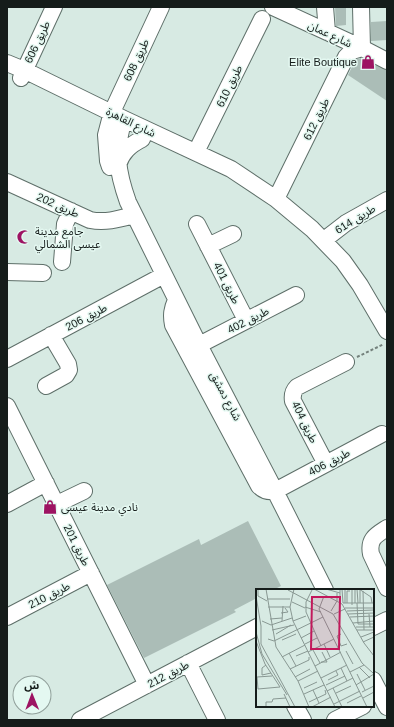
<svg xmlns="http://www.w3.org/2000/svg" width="394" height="727" viewBox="0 0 394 727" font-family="Arial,'Noto Sans Arabic',sans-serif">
<rect width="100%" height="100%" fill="#d7eae3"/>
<path fill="#abbdb7" d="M 335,7 L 346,7 L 346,25 L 336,26 Z
M 387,21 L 387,40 L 371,41 L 371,22 Z
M 361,58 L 383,69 L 387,70 L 387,101 L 348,75 L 354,63 L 357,59 Z
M 248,521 L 281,586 L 273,590 L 257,590 L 257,598 L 234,610 L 236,612 L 144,658 L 107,585 L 199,539 L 201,545 Z"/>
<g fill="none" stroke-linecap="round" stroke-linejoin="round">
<defs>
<path id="minor" d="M 273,7 L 362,48 L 387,61
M 325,7 L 327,32
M 7,63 L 24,70 L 124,119 L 231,169 L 276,199 L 312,229 L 343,261 L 360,285 L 387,331
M 21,78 L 54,7
M 124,119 C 114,151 117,171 128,202 L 199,345 L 275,491 L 325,590
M 196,152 L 262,19
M 118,165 C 122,152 130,145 142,139
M 110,167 L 108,161 L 106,135 L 112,112 L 161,7
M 7,182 L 90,220 C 106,223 119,219 134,215
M 276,199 L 346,57 L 352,51 L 362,48 L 361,7
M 197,224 L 246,320
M 324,240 L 346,223 L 387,200
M 208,246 L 233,234
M 62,262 L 65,224 L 71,211
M 7,272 L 43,273
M 176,300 C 172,309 171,315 173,325 L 259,486 C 264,491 269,492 275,491 L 382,434
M 199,345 L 296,295
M 7,359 L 164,275
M 46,386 L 66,375 L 69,370 L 68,364 L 51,335
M 7,406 L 147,685
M 326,464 L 293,401 C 292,395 293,391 297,387 L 346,362
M 7,504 L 46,483
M 57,504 L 84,491
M 387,528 C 376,535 368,539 371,554 L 387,588
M 7,617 L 91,573
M 373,627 L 387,620
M 188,663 L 217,720
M 373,680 L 387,707
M 295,706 L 303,720
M 80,720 L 257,627
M 335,720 L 363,706"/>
</defs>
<use href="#minor" stroke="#5e6f69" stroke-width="18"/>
<path stroke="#74817c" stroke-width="2" stroke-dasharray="3 2" stroke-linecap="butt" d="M 357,357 L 384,344"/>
<use href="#minor" stroke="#fff" stroke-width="16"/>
</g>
<defs>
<symbol id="shop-bare" viewBox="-9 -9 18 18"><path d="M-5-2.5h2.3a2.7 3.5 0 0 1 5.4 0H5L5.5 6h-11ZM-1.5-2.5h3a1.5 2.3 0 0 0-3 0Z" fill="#9d1362" stroke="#e4f8f1" stroke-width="2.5" paint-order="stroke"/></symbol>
<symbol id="mosque-bare" viewBox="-9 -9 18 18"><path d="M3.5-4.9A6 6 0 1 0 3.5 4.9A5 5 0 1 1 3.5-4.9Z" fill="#9d1362" stroke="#e4f8f1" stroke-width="2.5" paint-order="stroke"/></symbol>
</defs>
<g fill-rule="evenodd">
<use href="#shop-bare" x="358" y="52" width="20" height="20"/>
<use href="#mosque-bare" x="14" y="227" width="20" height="20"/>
<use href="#shop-bare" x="40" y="497" width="20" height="20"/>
</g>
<g text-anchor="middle" stroke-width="3" stroke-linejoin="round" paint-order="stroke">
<g font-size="11" fill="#151c1a" stroke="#e4f8f1">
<text transform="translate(330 34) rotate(25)" y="4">شارع عمان</text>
<text transform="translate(37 42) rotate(-65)" y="4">طريق 606</text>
<text transform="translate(136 60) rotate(-65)" y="4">طريق 608</text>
<text transform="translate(229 86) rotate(-64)" y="4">طريق 610</text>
<text transform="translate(316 119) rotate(-64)" y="4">طريق 612</text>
<text transform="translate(131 122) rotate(26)" y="4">شارع القاهرة</text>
<text transform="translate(58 205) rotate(24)" y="4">طريق 202</text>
<text transform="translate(355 219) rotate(-32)" y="4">طريق 614</text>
<text transform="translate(227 283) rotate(63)" y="4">طريق 401</text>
<text transform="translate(86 317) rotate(-28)" y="4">طريق 206</text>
<text transform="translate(248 320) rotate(-27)" y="4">طريق 402</text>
<text transform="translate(226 396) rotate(62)" y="4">شارع دمشق</text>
<text transform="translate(305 422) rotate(64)" y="4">طريق 404</text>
<text transform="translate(329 462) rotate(-28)" y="4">طريق 406</text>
<text transform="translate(77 545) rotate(63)" y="4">طريق 201</text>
<text transform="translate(49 595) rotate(-27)" y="4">طريق 210</text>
<text transform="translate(168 674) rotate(-28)" y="4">طريق 212</text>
</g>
<g font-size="11" fill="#151c1a" stroke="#e4f8f1" text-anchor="start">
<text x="357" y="66" text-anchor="end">Elite Boutique</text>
<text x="35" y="235">جامع مدينة<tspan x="35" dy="13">عيسى الشمالي</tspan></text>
<text x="61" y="511">نادي مدينة عيسى</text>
</g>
</g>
<g transform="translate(256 589)">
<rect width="118" height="118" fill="#d7eae3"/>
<path fill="none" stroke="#899893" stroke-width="1" d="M 2,0 L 2,7 L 11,12M 10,0 L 20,58 L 42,92 L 53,118M 38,0 L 34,18 L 37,32 L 79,118M 58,0 L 86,15M 70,0 L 84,4M 84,0 L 84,14M 86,0 L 87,14M 89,0 L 89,14M 96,0 L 96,16M 99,0 L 99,14M 101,0 L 102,14M 103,0 L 115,8 L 116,14M 32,1 L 77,25 L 106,74 L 117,84M 56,1 L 50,13 L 50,23 L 65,57M 104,1 L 104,14M 107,2 L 108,41M 0,7 L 5,37 L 5,55 L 39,118M 68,7 L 63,20 L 111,118M 11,10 L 34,10M 36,13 L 49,19M 87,14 L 118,14M 91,14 L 91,2 L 94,2M 101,14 L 102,35 L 118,35M 86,15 L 108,54 L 118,67M 12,18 L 34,18M 49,18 L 65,23M 89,19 L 118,19M 75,22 L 81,12 L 81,4M 91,22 L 118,21M 25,24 L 32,23 L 29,19M 78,25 L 89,20M 92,25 L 118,24M 113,25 L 114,38M 94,28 L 118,27M 14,30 L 26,29M 6,32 L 15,36 L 36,29M 26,32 L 27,17M 37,32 L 50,27M 97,34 L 118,32M 100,38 L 118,38M 16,41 L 38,36M 101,41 L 118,41M 0,43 L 6,65 L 31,106M 20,45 L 35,36M 85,45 L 81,47 L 85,57 L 91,55M 105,48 L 118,43M 45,49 L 58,42M 12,50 L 18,52 L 67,28M 26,51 L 40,45M 0,52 L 9,75 L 24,98M 107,53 L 118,48M 49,55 L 61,49M 68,55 L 74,68M 57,61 L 64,74M 90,62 L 97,75M 52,63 L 78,50M 33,64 L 40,77M 40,67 L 52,62M 26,68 L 49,56M 65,73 L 71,73 L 66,63M 10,76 L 6,79 L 6,86 L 15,84M 59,77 L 85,63M 103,78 L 114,89M 85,79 L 91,92M 34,80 L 53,71 L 53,68M 94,83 L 108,76M 101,85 L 109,101M 1,88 L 2,100 L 24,98M 1,88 L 16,87M 39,88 L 54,80M 65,89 L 91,76M 72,91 L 82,86 L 80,82M 42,92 L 62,82M 70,96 L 89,87M 100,96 L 118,85M 48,99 L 61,93M 77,99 L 86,118M 57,101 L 63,114M 71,102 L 97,89M 106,103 L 118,97M 80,104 L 95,97M 28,105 L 34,118M 48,105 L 68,96M 107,109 L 118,103M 53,113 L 70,105 L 69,101M 91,114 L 105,107M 78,115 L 104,102M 10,118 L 10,113 L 16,113 L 17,110 L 30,109M 56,118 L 75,108"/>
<path fill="#c2185b" fill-opacity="0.15" stroke="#c2185b" stroke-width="2" d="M 56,8 L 84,8 L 83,60 L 55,60 Z"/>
<rect width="118" height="118" fill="none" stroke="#151c1a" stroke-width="2"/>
</g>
<rect width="394" height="727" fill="none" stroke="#151c1a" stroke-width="16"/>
<g transform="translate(32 695) rotate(359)"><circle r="19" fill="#e4f8f1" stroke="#91a09b"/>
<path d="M0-3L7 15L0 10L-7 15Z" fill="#9d1362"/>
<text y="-6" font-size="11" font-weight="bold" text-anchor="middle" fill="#151c1a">ش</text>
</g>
</svg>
